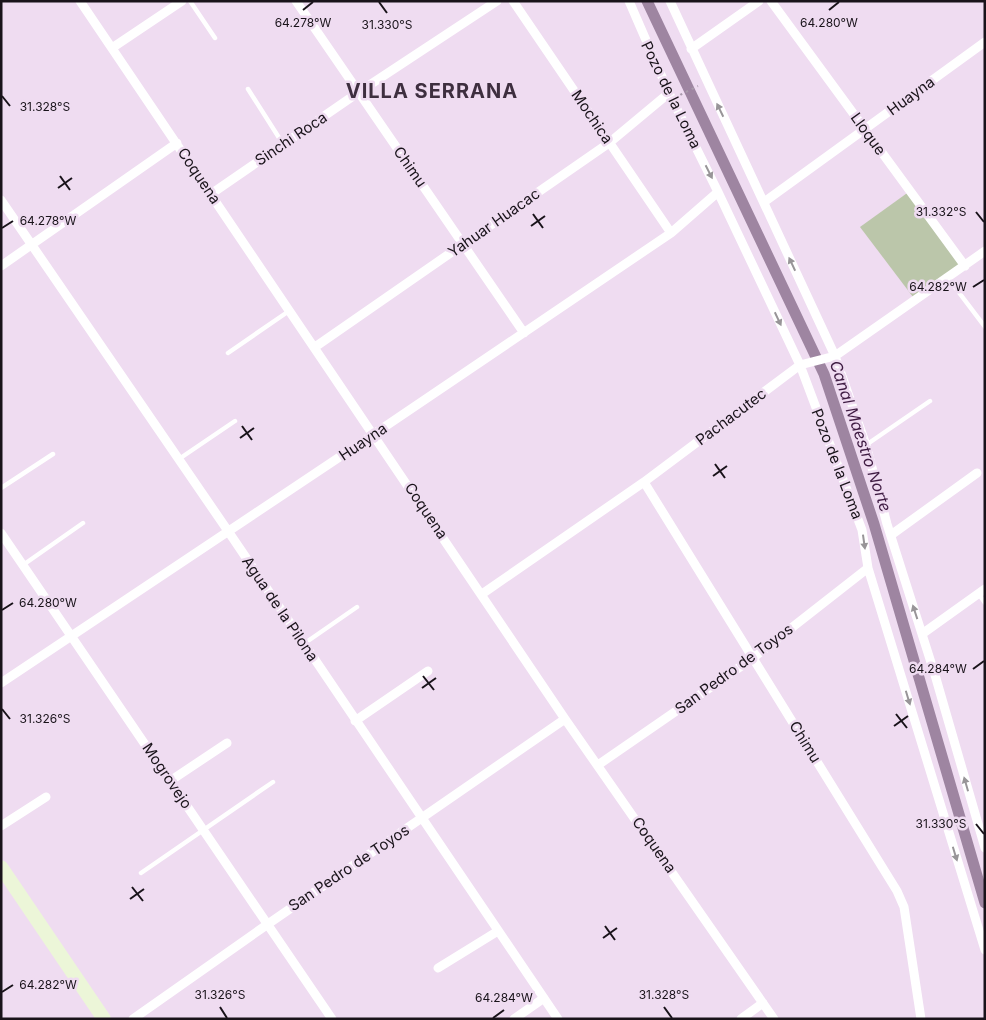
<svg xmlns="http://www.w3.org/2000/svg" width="986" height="1020" viewBox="0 0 986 1020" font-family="Inter,sans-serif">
<rect width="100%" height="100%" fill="#efdcf1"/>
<path fill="#bbc6aa" d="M 910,191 L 963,263 L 913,297 L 860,227 Z"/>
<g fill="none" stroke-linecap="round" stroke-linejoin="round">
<path stroke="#9e85a1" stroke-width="11" d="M 647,1 L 824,374 L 874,524 L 985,903"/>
<path stroke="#a99aab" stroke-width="2" stroke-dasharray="2.5 4" stroke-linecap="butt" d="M 680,95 L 698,86"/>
<path stroke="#fff" stroke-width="4.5" d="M 190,1 L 215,38
M 248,89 L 283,144
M 948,278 L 985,327
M 228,353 L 289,311
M 866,445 L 930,401
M 179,459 L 235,421
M 1,488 L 53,454
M 23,565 L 83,523
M 978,593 L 985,603
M 305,643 L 357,607
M 141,873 L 273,782"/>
<path stroke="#fff" stroke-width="9" d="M 80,1 L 565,719 L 774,1019
M 296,1 L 524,333
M 513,1 L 671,233
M 629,1 L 669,93 L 718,192 L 800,365 L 862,530 L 868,568 L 985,950
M 670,1 L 835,356 L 866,445 L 887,524 L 935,675 L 985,848
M 771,1 L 965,266
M 112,48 L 182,1
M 691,49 L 759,1
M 211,194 L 359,92 L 497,1
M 1,200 L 228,531 L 558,1019
M 764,202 L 985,42
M 1,266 L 177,143
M 315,347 L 609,143 L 669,93
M 644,482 L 897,891 L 904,907 L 921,1019
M 1,533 L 332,1019
M 891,535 L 977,473
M 482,594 L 644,482 L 800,365 L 835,356 L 985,251
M 922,634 L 985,589
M 1,683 L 374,434 L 671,233 L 718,192
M 355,721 L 428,671
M 598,765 L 753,658 L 868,568
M 170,781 L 227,743
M 1,826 L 46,797
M 438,968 L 498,931
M 133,1019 L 268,924 L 565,719
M 514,1019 L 544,998
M 741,1019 L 763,1003"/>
<path stroke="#ecf6d8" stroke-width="14" d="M 1,867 L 104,1019"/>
</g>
<defs><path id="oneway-solid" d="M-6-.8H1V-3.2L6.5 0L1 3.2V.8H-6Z" transform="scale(1.25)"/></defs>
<g fill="#989598">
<use href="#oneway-solid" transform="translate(720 110) rotate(-116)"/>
<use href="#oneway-solid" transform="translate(709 172) rotate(63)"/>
<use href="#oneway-solid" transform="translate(792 264) rotate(-115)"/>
<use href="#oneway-solid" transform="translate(778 319) rotate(65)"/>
<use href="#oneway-solid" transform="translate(864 542) rotate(82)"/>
<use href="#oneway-solid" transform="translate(915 612) rotate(-108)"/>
<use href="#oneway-solid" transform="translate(908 698) rotate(73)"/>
<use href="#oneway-solid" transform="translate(966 784) rotate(-106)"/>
<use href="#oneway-solid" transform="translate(955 854) rotate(73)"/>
</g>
<path fill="none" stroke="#19131a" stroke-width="2" d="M 379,2 L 387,13M 303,10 L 313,2M 829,10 L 839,2M 2,96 L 10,106M 60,176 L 70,190M 58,188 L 72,178M 976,212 L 984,222M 533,214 L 543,228M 531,226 L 545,216M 2,228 L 13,221M 973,287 L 984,280M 242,426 L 252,440M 240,438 L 254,428M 715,464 L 725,478M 713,476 L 727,466M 2,610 L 13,603M 973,669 L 984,661M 423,676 L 434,690M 422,688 L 436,678M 2,709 L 10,719M 896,714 L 907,728M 894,726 L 908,716M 976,824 L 984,834M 132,887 L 143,901M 130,899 L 144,889M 605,926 L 615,940M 603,938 L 617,928M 2,992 L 13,985M 220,1007 L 227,1018M 664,1007 L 672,1018M 493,1018 L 504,1010"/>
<g text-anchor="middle" stroke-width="5" stroke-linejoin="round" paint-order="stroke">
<g font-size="15" fill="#19131a" stroke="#efdcf1">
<text transform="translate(671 95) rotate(64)" y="5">Pozo de la Loma</text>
<text transform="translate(911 96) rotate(-36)" y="5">Huayna</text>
<text transform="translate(592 117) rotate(56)" y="5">Mochica</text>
<text transform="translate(868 134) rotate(54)" y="5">Lloque</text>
<text transform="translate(291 139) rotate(-34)" y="5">Sinchi Roca</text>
<text transform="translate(410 167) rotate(55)" y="5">Chimu</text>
<text transform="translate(199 176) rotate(56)" y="5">Coquena</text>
<text transform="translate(494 223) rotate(-35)" y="5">Yahuar Huacac</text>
<text transform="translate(731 417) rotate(-37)" y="5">Pachacutec</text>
<text transform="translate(363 442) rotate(-34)" y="5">Huayna</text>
<text transform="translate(837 464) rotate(69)" y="5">Pozo de la Loma</text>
<text transform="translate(426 511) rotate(56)" y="5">Coquena</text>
<text transform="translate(280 609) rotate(56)" y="5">Agua de la Pilona</text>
<text transform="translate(734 669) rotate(-36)" y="5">San Pedro de Toyos</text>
<text transform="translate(805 742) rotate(58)" y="5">Chimu</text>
<text transform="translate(167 776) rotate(56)" y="5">Mogrovejo</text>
<text transform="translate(654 845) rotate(55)" y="5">Coquena</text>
<text transform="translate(349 868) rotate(-34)" y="5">San Pedro de Toyos</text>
</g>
<g font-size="16" font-style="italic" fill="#3f1c43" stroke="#efdcf1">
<text transform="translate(861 436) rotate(71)" y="6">Canal Maestro Norte</text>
</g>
<g font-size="20" font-weight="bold" letter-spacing="1" fill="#3e2f3f" stroke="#efdcf1">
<text x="432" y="98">VILLA SERRANA</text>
</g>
</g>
<g font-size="12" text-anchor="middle" fill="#19131a" stroke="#efdcf1" stroke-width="5" stroke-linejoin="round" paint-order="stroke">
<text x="303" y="27">64.278°W</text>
<text x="829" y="27">64.280°W</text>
<text x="387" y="29">31.330°S</text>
<text x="45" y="111">31.328°S</text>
<text x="941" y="216">31.332°S</text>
<text x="48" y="225">64.278°W</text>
<text x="938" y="291">64.282°W</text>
<text x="48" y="607">64.280°W</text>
<text x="938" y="673">64.284°W</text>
<text x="45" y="723">31.326°S</text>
<text x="941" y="828">31.330°S</text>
<text x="48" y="989">64.282°W</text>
<text x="220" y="999">31.326°S</text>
<text x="664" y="999">31.328°S</text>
<text x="504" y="1002">64.284°W</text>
</g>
<rect width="986" height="1020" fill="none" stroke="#19131a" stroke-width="5"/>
</svg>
